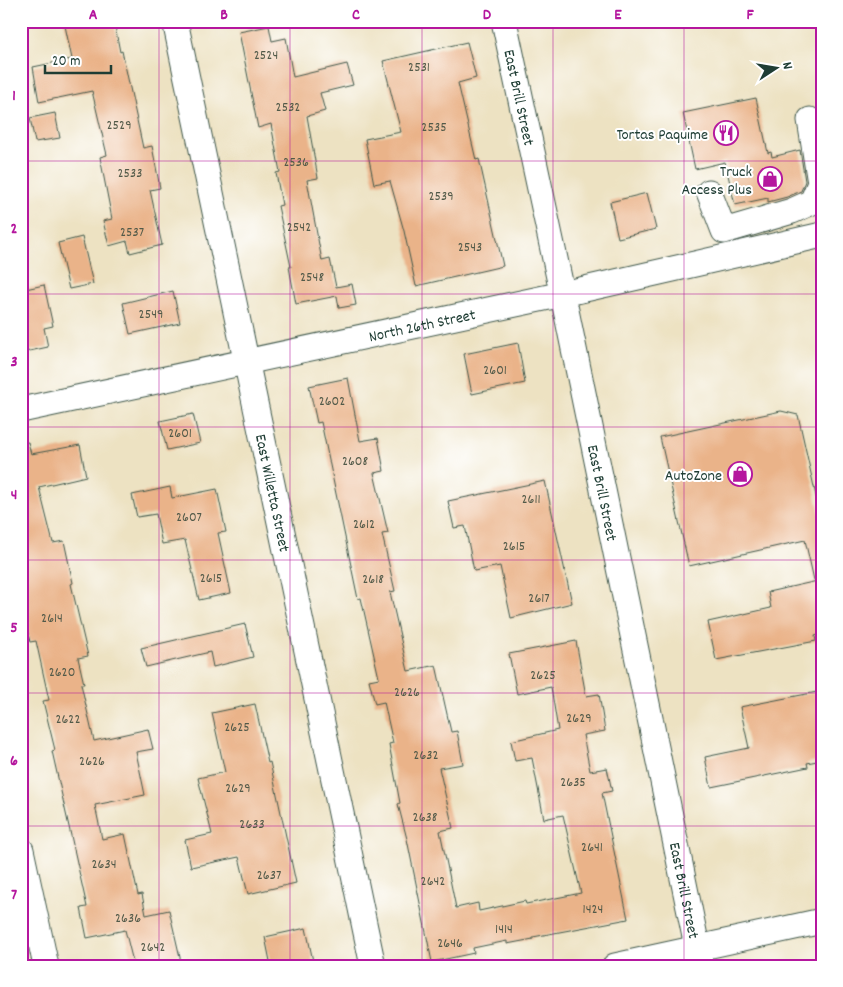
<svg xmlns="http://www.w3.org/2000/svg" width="843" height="987" viewBox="0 0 843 987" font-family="Dekko,sans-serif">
<rect width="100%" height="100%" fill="#fff"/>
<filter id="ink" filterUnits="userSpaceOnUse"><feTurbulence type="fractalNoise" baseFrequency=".02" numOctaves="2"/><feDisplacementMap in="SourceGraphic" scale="10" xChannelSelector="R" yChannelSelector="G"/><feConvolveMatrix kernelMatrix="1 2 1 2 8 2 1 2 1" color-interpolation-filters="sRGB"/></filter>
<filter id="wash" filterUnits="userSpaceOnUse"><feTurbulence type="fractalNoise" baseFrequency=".0096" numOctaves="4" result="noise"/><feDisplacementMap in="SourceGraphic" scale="20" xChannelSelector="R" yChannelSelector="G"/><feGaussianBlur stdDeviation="1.12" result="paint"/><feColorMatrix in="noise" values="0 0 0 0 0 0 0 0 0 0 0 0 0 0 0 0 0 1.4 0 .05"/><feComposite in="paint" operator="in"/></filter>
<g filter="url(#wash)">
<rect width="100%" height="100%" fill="#ede2c2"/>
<g id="blocks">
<path fill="#eab389" d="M 64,21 L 114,21 L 120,52 L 122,51 L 143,148 L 152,146 L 160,188 L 150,190 L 162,245 L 130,253 L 127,241 L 109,246 L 103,221 L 112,219 L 100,157 L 107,155 L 92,91 L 39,102 L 33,67 L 72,59 Z
M 269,26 L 272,41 L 286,38 L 293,77 L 347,64 L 353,85 L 320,93 L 325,111 L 307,116 L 318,178 L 307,180 L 322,261 L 330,259 L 336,287 L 352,284 L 356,305 L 339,308 L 337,296 L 296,304 L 289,267 L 291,267 L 278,206 L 282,205 L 276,173 L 280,172 L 271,124 L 258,128 L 239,32 Z
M 467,42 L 476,78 L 458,83 L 476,160 L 479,159 L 503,266 L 416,286 L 404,231 L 390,181 L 374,184 L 365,139 L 401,132 L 383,61 Z
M 756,98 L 768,153 L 771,152 L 772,157 L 800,150 L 805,181 L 801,191 L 787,197 L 768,202 L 768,198 L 735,205 L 725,162 L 695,169 L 683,113 Z
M 55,113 L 60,138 L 35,142 L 30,118 Z
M 647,193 L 656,229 L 618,238 L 610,202 Z
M 82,237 L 93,284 L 69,289 L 58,243 Z
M 44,285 L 53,326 L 44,328 L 48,347 L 25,352 L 21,333 L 21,290 Z
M 173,291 L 180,323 L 130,334 L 123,303 Z
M 518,343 L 525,383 L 472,394 L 464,354 Z
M 348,378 L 360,441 L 378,438 L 384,471 L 374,473 L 388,533 L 382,534 L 395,591 L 390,592 L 408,671 L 436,665 L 451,732 L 457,731 L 463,764 L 439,768 L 453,828 L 440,831 L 456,908 L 478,903 L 479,911 L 525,901 L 526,904 L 581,893 L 563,815 L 544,819 L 532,758 L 515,761 L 511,741 L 558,730 L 551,687 L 517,694 L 509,654 L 576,641 L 586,696 L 599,694 L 605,731 L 583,735 L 590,771 L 607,768 L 612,791 L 602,793 L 628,919 L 533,937 L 533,939 L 507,944 L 507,941 L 473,948 L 474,953 L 432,962 L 407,839 L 398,804 L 400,803 L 389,744 L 393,743 L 384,702 L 375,704 L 369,680 L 379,678 L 361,598 L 358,599 L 321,422 L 317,423 L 309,386 Z
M 781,411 L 798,415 L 822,523 L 822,579 L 814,580 L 805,540 L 689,566 L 660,437 Z
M 193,414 L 200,443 L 167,450 L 160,421 Z
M 28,442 L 31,454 L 80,445 L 86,476 L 39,487 L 53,543 L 64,541 L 73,583 L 71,584 L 88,656 L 78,658 L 84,684 L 81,684 L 94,741 L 148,729 L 153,749 L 136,752 L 145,795 L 95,805 L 102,839 L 125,834 L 138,895 L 142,894 L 146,915 L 169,910 L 182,966 L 134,966 L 125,930 L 87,938 L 81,908 L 87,907 L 52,751 L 55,750 L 43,701 L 49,700 L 36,641 L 30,642 L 21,603 L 21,443 Z
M 545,481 L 572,603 L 511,618 L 500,566 L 474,571 L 465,526 L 454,528 L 448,501 Z
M 170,487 L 172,498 L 217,489 L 226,532 L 218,533 L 231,593 L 199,600 L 185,540 L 162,544 L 156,514 L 137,517 L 132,495 Z
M 822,580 L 822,634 L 815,636 L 816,641 L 716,660 L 708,622 L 771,608 L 768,592 Z
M 245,624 L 253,657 L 213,667 L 210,652 L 146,667 L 141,648 Z
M 822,691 L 822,760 L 807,763 L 808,767 L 711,787 L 705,757 L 749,748 L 740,707 Z
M 255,704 L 268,763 L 270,762 L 296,883 L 248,894 L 239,857 L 191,867 L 185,840 L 212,834 L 198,778 L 225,772 L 212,713 Z
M 306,928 L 314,966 L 271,966 L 265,937 Z"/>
</g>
</g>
<g filter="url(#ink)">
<use href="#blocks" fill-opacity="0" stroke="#3e5649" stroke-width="1"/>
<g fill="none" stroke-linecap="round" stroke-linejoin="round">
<defs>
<g id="minor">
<path id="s1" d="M 175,21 L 373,966"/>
<path id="s2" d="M 504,21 L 567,315 L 701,966"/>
<path d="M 709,192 L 724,231 L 792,211 L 812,202 L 820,183 L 810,120"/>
<path id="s3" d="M 21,410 L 563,294 L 822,235"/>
<path d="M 21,850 L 46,966"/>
<path d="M 615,966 L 822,921"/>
</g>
</defs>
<use href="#minor" stroke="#3e5649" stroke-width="27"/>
<use href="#minor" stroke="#fff" stroke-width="25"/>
</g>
</g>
<path fill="none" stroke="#b5179e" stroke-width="1" stroke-opacity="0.55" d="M 159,21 L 159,966M 290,21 L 290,966M 422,21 L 422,966M 553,21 L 553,966M 684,21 L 684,966M 21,161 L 822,161M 21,294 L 822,294M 21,427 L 822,427M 21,560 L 822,560M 21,693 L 822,693M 21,826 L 822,826"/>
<defs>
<symbol id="restaurant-ring" viewBox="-11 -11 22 22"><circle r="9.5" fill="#fff" stroke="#b5179e" stroke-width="1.5"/><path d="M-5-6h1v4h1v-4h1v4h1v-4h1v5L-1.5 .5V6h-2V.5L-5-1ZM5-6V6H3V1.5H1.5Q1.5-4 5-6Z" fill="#b5179e"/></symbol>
<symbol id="shop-ring" viewBox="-11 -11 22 22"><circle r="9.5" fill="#fff" stroke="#b5179e" stroke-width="1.5"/><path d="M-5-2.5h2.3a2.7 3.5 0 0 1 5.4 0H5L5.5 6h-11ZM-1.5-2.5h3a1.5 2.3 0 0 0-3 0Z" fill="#b5179e"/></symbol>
</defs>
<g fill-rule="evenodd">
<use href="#restaurant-ring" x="712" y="119" width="28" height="28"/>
<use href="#shop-ring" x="756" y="165" width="28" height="28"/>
<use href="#shop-ring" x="726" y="460" width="28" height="28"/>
</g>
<g text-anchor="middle" stroke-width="4" stroke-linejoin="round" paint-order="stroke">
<g font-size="14" fill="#525a49">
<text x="266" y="59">2524</text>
<text x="419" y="71">2531</text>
<text x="288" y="111">2532</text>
<text x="119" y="129">2529</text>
<text x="434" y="131">2535</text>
<text x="296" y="166">2536</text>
<text x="130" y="177">2533</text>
<text x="441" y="200">2539</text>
<text x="299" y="231">2542</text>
<text x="132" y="236">2537</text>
<text x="470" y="251">2543</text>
<text x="312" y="281">2548</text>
<text x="151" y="318">2549</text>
<text x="495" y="374">2601</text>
<text x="332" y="405">2602</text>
<text x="180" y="437">2601</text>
<text x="355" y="465">2608</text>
<text x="531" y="503">2611</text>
<text x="189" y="521">2607</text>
<text x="364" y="528">2612</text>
<text x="514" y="550">2615</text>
<text x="211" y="582">2615</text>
<text x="373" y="583">2618</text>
<text x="539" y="602">2617</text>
<text x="52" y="622">2614</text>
<text x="62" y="676">2620</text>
<text x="543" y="679">2625</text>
<text x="407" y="696">2626</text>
<text x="579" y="722">2629</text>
<text x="68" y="723">2622</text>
<text x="237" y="731">2625</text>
<text x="426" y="759">2632</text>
<text x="92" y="765">2626</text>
<text x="573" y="786">2635</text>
<text x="238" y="792">2629</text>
<text x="425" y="821">2638</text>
<text x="252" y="828">2633</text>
<text x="592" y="851">2641</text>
<text x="104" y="868">2634</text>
<text x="269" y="879">2637</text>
<text x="433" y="885">2642</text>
<text x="593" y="913">1424</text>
<text x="128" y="922">2636</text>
<text x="504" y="933">1414</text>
<text x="450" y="947">2646</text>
<text x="153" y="951">2642</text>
</g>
<g font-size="16" fill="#1f3d34" stroke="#fff">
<text dy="6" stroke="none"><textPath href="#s2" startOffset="78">East Brill Street</textPath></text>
<text dy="6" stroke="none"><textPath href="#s3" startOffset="410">North 26th Street</textPath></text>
<text dy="6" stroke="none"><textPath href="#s1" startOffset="482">East Willetta Street</textPath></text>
<text dy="6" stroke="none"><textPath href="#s2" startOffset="482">East Brill Street</textPath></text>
<text dy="6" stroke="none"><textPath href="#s2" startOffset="888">East Brill Street</textPath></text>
</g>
<g font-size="16" fill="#1f3d34" stroke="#fff" text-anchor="end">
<text x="708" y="139">Tortas Paquime</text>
<text x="752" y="176">Truck<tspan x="752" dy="18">Access Plus</tspan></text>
<text x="722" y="480">AutoZone</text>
</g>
</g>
<rect width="843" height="987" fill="none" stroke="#fff" stroke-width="55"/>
<g transform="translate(776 68) rotate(78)" stroke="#ffffff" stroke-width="4" paint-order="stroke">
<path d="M0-4L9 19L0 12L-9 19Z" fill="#1f3d34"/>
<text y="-8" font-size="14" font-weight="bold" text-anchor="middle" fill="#1f3d34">N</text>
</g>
<path d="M45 65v8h66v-8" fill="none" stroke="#1f3d34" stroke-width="2.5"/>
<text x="52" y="65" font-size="15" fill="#1f3d34" stroke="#ffffff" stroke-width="4" paint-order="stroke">20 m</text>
<rect x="28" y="28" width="788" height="932" fill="none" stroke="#b5179e" stroke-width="2"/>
<g font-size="16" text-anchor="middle" font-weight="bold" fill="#b5179e">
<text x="93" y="19">A</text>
<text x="224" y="19">B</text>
<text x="356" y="19">C</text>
<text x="487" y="19">D</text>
<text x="618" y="19">E</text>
<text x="750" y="19">F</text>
<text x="14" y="100">1</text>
<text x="14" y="233">2</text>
<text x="14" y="366">3</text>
<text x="14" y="499">4</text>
<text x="14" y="632">5</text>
<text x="14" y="765">6</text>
<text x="14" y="899">7</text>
</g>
</svg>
